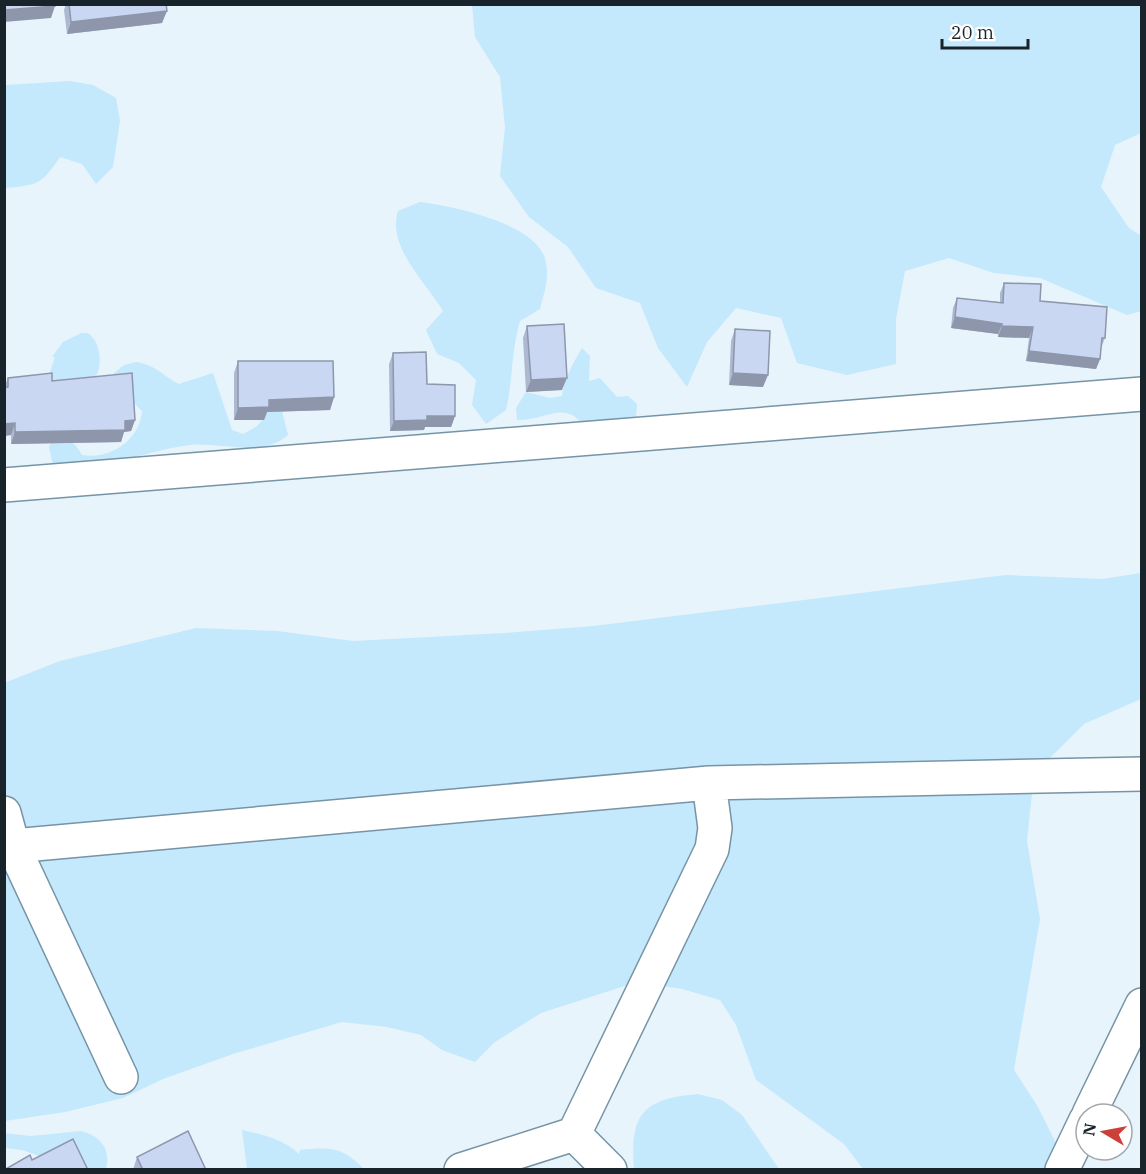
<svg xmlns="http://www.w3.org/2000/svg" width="1146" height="1174" viewBox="0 0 1146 1174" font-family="'IBM Plex Serif',serif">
<rect width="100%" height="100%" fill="#e7f4fb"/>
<path fill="#c4e8fc" d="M 472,5 L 1141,5 L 1141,133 L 1115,145 L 1101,187 L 1129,228 L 1141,236 L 1141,311 L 1127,315 L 1040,278 L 994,273 L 949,258 L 905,271 L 896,319 L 896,364 L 847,375 L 797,363 L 781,318 L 736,308 L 707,342 L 687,387 L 658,348 L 640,303 L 596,288 L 568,247 L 529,217 L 500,176 L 505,127 L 500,77 L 475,37 Z
M 70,81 L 93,85 L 116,98 L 120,121 L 113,167 L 96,184 L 82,164 L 60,157 C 41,185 38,185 5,188 L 5,85 Z
M 420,202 C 452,206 541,224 546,263 C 549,279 544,294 540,309 L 520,321 C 511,351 513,381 506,410 L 486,424 L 472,405 L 476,380 L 459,363 L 437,354 L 426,330 L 443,311 C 426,282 387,248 398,211 Z
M 81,333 L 88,333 C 100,341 103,364 96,376 C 88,388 72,399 62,409 L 49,375 L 55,357 L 52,357 L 63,342 Z
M 582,348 L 590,356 L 589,381 L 600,378 L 617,397 L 628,396 L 637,404 L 635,428 L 587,432 C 568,396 547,421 517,420 L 516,408 L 526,392 L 550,398 L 562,396 C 563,381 574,361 582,348 Z
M 136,362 C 158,366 161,375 179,384 L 213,373 L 232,430 L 243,434 C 256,428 263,423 268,409 L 282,411 L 288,435 C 261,458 222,442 190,445 C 163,448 139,457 114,462 C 95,467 74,467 54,470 L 49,447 L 55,436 C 69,439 75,442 82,455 C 110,460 140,440 142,411 L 116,385 L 113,374 L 124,365 Z
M 1141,573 L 1141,699 L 1084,724 L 1034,774 L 1027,841 L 1040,919 L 1014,1070 L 1038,1107 L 1069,1169 L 863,1169 L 844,1144 L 756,1080 L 736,1025 L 720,1000 L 682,989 L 637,982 L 541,1013 L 495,1042 L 475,1062 L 442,1050 L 421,1035 L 387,1027 L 342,1022 L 233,1054 L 163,1079 L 123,1098 L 65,1112 L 5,1121 L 4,683 L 60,661 L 196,628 L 277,631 L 353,641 L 505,633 L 593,626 L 1006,575 L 1102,579 Z
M 698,1094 L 722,1100 L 742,1115 L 779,1169 L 634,1169 C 630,1114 642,1099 698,1094 Z
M 242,1130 C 263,1135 283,1139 299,1154 L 300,1150 C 331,1147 342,1147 364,1169 L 247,1169 Z
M 81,1131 C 100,1136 111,1148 106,1169 L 77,1169 L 22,1150 L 5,1148 L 4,1133 L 31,1136 Z"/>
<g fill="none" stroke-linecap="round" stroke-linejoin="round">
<defs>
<path id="minor" d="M 4,485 L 1142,394
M 4,813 L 13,846 L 709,783 L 1142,774
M 13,846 L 121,1077
M 1089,1114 L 1142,1005
M 461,1170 L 574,1134
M 610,1170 L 574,1134 L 712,849 L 715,828 L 709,783
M 1062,1170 L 1086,1120"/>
</defs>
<use href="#minor" stroke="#7694a5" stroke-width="36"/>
<use href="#minor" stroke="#fff" stroke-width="33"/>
</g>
<path fill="#adb9d1" d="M 66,4 L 166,4 L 162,23 L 67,34 L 64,10 Z
M 1004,283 L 1040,301 L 1105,338 L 1101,348 L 1100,359 L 1096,369 L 1026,361 L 1029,338 L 998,337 L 998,334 L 951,328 L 953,308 L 957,298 L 1000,302 L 1000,293 Z
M 527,326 L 562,390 L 526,392 L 523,338 Z
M 735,329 L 763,387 L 729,385 L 731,341 Z
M 393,353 L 427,384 L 455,416 L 451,427 L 425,427 L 424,430 L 390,431 L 389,364 Z
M 238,361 L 334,397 L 330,410 L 267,412 L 264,420 L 234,420 L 234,373 Z
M 8,378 L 52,381 L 135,420 L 131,431 L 124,432 L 121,442 L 11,444 L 11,435 L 4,436 L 4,387 Z
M 137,1157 L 206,1170 L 133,1170 Z"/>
<path fill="#8d96aa" d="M 55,6 L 51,18 L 4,22 L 4,10 Z
M 167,11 L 162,23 L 67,34 L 71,22 Z
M 955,317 L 1002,324 L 998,334 L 951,328 Z
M 1002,326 L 1033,327 L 1029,338 L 998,337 Z
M 1029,351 L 1100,359 L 1096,369 L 1026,361 Z
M 733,373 L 768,375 L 763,387 L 729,385 Z
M 567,378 L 562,390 L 526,392 L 531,380 Z
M 334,397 L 330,410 L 267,412 L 264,420 L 234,420 L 238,408 L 269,400 Z
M 427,416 L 455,416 L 451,427 L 425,427 L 424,430 L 390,431 L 394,421 Z
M 135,420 L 131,431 L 124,432 L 121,442 L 11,444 L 15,432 Z
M 15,423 L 11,435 L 4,436 L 4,424 Z"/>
<path fill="#c9d7f3" stroke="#8d96aa" stroke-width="1.5" d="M 4,4 L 55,4 L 55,6 L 4,10 Z
M 69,4 L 166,4 L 167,11 L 71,22 Z
M 1004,283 L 1041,284 L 1040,301 L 1107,307 L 1105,338 L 1102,338 L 1100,359 L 1029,351 L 1033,327 L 1002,326 L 1002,324 L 955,317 L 957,298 L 1003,303 Z
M 564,324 L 567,378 L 531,380 L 527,326 Z
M 735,329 L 770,331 L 768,375 L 733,373 Z
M 426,352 L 427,384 L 455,385 L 455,416 L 427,416 L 427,420 L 394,421 L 393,353 Z
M 238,361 L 333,361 L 334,397 L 269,400 L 269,407 L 238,408 Z
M 52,373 L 52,381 L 132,373 L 135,420 L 125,421 L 125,430 L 15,432 L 15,423 L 4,424 L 4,388 L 8,387 L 8,378 Z
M 188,1131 L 206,1170 L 143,1170 L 137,1157 Z
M 73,1139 L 88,1170 L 4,1170 L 30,1155 L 32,1160 Z"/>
<rect width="1146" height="1174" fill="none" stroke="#18242a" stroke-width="12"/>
<g transform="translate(1104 1132) rotate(280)"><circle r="28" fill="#ffffff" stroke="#a3a7aa" stroke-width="1.5"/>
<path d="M0-4.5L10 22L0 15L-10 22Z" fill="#cd3f39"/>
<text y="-9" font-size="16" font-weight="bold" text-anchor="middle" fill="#18242a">N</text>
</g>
<path d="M942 39v9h86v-9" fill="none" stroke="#18242a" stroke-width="3"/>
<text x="951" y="39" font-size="18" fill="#18242a" stroke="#ffffff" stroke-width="4.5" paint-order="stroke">20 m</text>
</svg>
